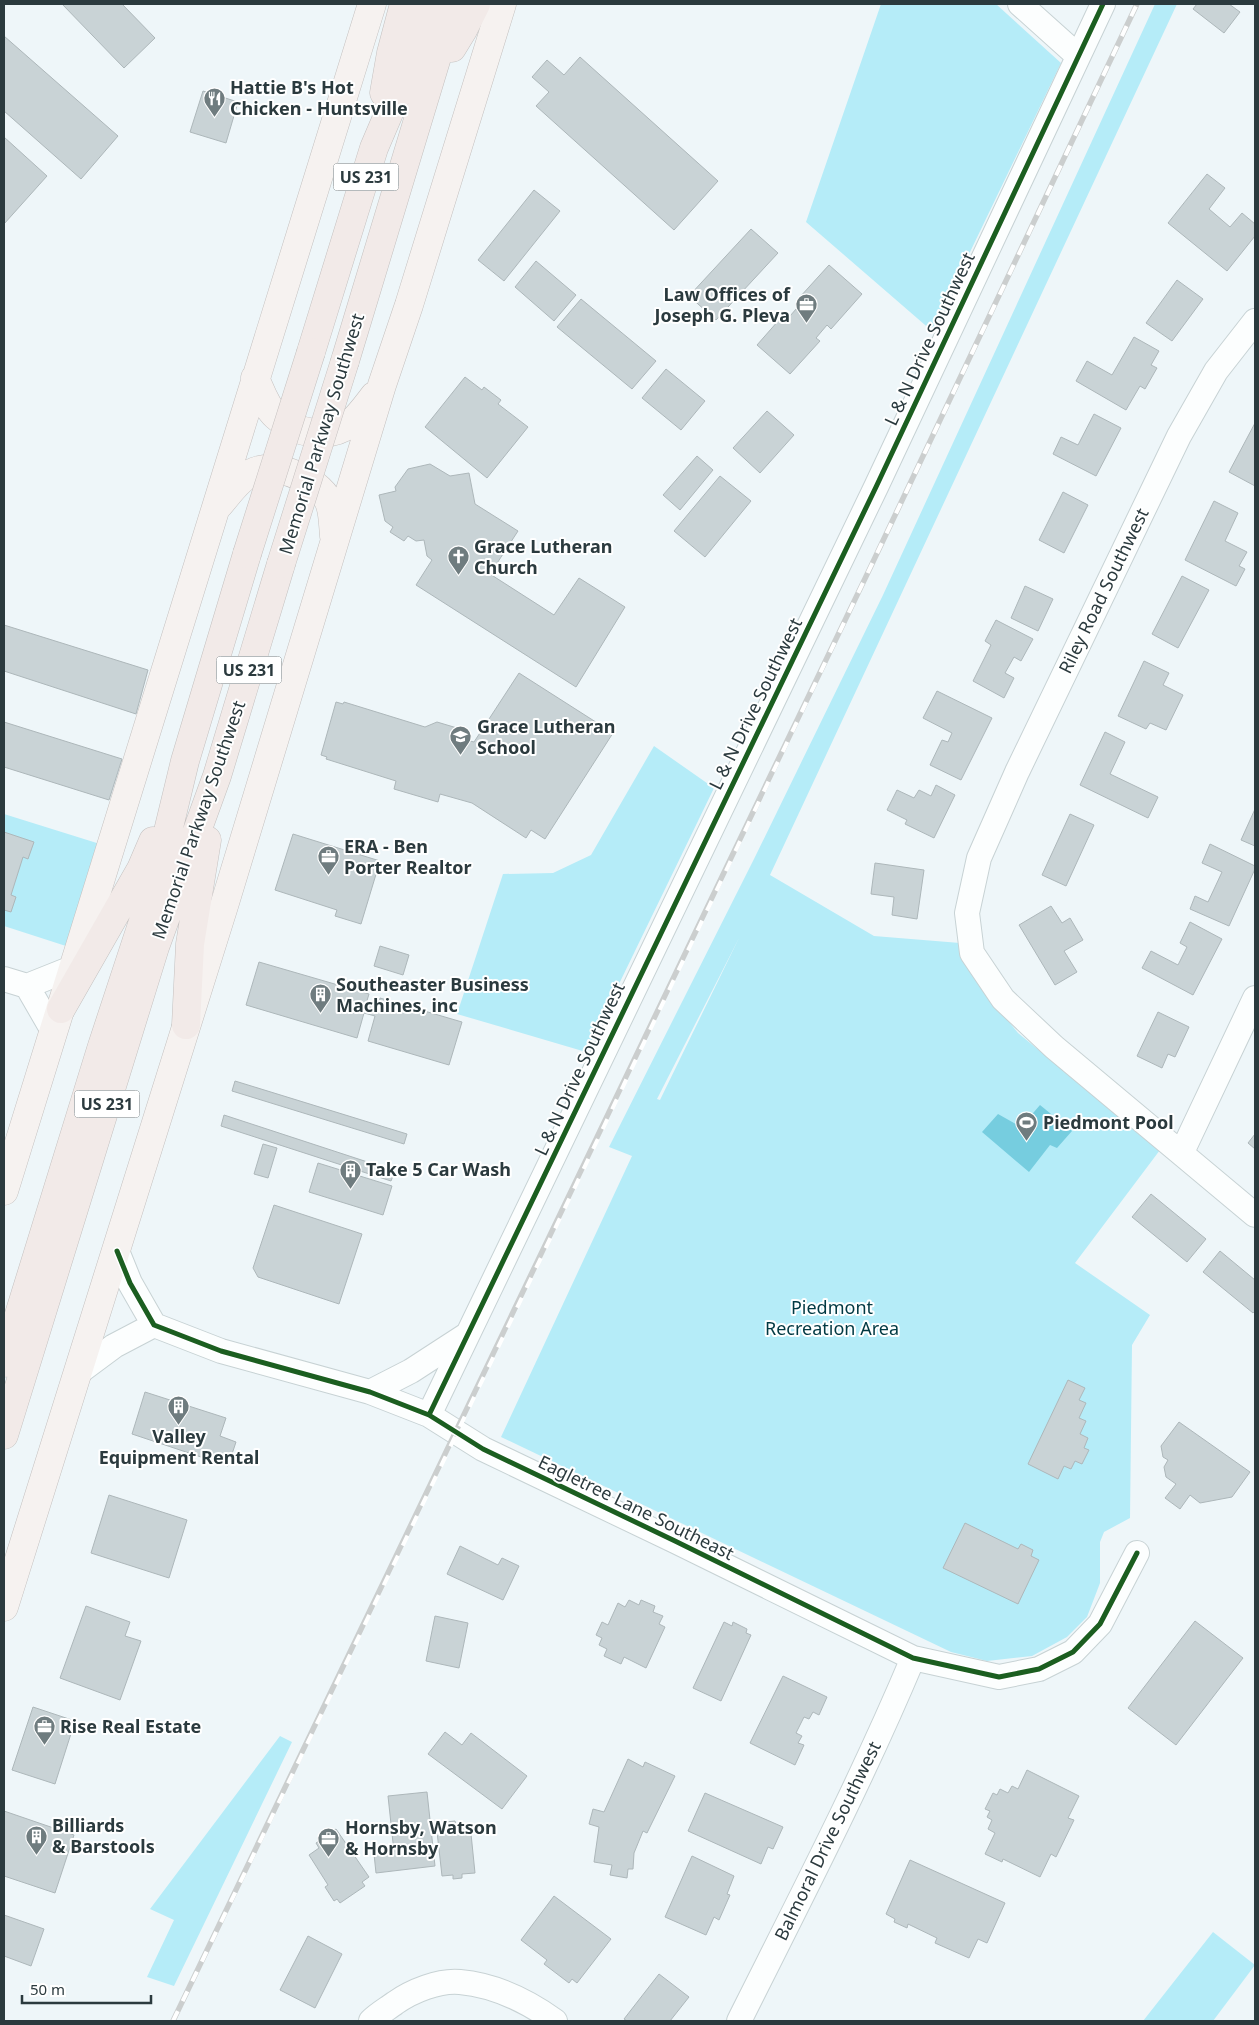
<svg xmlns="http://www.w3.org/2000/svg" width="1259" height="2025" viewBox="0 0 1259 2025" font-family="'Noto Sans',sans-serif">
<rect width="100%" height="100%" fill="#eef6f9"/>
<path fill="#b5ecf8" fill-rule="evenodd" d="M 881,4 L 996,4 L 1061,63 L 932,331 L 806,222 Z
M 1155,4 L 1177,4 L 770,875 L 874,936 L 960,943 L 979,985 L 1018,1033 L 1160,1150 L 1075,1263 L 1150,1315 L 1132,1345 L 1130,1518 L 1104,1532 L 1100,1542 L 1100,1583 L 1087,1617 L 1067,1637 L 1032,1656 L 987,1661 L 951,1652 L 501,1437 L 632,1156 L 609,1147 L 754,859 L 883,595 ZM 739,938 L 660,1100 L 657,1099 Z
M 654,746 L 714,788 L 586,1052 L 457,1014 L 503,874 L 553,873 L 591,855 Z
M 4,814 L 100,844 L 69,947 L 4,926 Z
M 280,1736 L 292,1742 L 174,1986 L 147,1977 L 174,1920 L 150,1909 Z
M 1213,1932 L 1255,1965 L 1213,2021 L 1143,2021 Z"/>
<path fill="#76cddf" d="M 1040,1105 L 1072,1131 L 1057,1148 L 1050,1145 L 1029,1172 L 982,1132 L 998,1114 L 1021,1127 Z"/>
<path fill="#c9d3d6" stroke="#adb7ba" d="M 62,4 L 122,4 L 155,38 L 124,68 Z
M 1197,4 L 1229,4 L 1240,12 L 1224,33 L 1193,9 Z
M 4,36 L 118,136 L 81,179 L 4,111 Z
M 580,57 L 718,181 L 674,230 L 536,106 L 549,92 L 532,77 L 547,60 L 564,75 Z
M 203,91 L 238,102 L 226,143 L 190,132 Z
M 4,137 L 47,176 L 4,224 Z
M 1207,174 L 1225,188 L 1209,209 L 1230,227 L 1242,213 L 1255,224 L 1255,236 L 1227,271 L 1168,223 Z
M 534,190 L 560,211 L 504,281 L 478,260 Z
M 751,229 L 778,253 L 716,320 L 689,296 Z
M 536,261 L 576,295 L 554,321 L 515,287 Z
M 829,265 L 862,294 L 831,329 L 827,325 L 816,338 L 820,341 L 790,374 L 757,345 L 786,312 L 790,316 L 803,301 L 799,298 Z
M 1177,280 L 1203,299 L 1172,341 L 1146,323 Z
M 581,299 L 656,361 L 632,389 L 557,327 Z
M 1134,337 L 1159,351 L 1151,365 L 1157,368 L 1145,389 L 1140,386 L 1126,410 L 1076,381 L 1087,361 L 1112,375 Z
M 666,369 L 705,401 L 681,430 L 642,398 Z
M 465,377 L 482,390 L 484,387 L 501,400 L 498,404 L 528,427 L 487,478 L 425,427 Z
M 767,411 L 794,435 L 760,473 L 733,448 Z
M 1094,414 L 1121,428 L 1096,476 L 1053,454 L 1061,437 L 1078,445 Z
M 1255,423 L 1255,486 L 1229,472 Z
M 697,456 L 713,470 L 680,510 L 663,495 Z
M 430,464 L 450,476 L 469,473 L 475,504 L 518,531 L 490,574 L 554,615 L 579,578 L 625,607 L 576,687 L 416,585 L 432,560 L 427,556 L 424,540 L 416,541 L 408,536 L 404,541 L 390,532 L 393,527 L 385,521 L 379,495 L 396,491 L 395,487 L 408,469 Z
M 720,476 L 751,501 L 705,557 L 674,531 Z
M 1063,492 L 1088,505 L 1064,553 L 1039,540 Z
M 1214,501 L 1238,513 L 1225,541 L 1247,552 L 1239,566 L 1245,569 L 1236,586 L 1185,560 Z
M 1182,576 L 1209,590 L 1178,648 L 1152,634 Z
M 1025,586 L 1053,599 L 1038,631 L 1011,618 Z
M 996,620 L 1033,639 L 1021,661 L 1014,657 L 1005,673 L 1014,678 L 1004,698 L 973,681 L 991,645 L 985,641 Z
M 4,625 L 148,670 L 136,714 L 4,671 Z
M 1144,661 L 1169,673 L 1163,685 L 1183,695 L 1166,730 L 1150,723 L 1146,729 L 1118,716 Z
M 519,673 L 613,733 L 545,839 L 531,830 L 526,838 L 472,803 L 440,794 L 438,802 L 394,789 L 396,781 L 326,759 L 327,757 L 321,755 L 336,702 L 343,704 L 344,702 L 425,727 L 437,722 L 457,728 L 462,739 L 474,742 Z
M 937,691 L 992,718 L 961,780 L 930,765 L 942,740 L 948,742 L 952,733 L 923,718 Z
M 4,722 L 122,759 L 109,800 L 4,767 Z
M 1105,732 L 1125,742 L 1110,774 L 1158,797 L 1148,818 L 1080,785 Z
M 936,785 L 955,795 L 934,838 L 905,824 L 907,820 L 887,810 L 897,790 L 914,798 L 919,790 L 931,796 Z
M 1255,809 L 1255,846 L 1241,840 Z
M 1070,814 L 1094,825 L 1066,886 L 1042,875 Z
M 4,832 L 34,842 L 28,859 L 23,857 L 11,895 L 16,897 L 11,912 L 4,910 Z
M 293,834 L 380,861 L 361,924 L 335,916 L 337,910 L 275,890 Z
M 1210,844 L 1255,866 L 1255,869 L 1229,926 L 1190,909 L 1195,896 L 1208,902 L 1222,872 L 1202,863 Z
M 875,863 L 924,870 L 917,919 L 892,915 L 894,897 L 871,894 Z
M 1051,906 L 1062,923 L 1070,918 L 1083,940 L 1064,951 L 1077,972 L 1055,985 L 1019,925 Z
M 1190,922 L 1222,939 L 1193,995 L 1142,968 L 1151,951 L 1178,965 L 1187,947 L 1180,943 Z
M 380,946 L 409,955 L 403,975 L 374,966 Z
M 259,962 L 369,994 L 366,1004 L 378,1007 L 380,998 L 462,1022 L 449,1065 L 368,1041 L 375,1016 L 364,1013 L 357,1038 L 246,1005 Z
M 1158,1012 L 1189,1027 L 1175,1057 L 1168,1054 L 1162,1068 L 1137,1056 Z
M 235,1081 L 407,1134 L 404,1144 L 232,1091 Z
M 224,1115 L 395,1171 L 391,1181 L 221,1126 Z
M 1255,1134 L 1255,1149 L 1248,1143 Z
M 263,1144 L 277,1148 L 268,1178 L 254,1174 Z
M 318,1163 L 392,1186 L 383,1215 L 309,1192 Z
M 1151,1194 L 1206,1239 L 1187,1262 L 1132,1217 Z
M 274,1205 L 362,1234 L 339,1304 L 258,1277 L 253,1268 Z
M 1220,1251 L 1255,1280 L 1255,1311 L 1253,1313 L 1203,1272 Z
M 1068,1380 L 1085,1388 L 1079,1400 L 1086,1403 L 1079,1418 L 1086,1421 L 1080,1434 L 1088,1438 L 1084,1448 L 1089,1450 L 1082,1464 L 1075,1461 L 1071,1469 L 1064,1466 L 1058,1479 L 1028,1464 Z
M 145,1392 L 226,1418 L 220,1436 L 236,1442 L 228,1466 L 132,1434 Z
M 1179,1422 L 1250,1472 L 1232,1497 L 1200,1503 L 1190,1495 L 1180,1509 L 1165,1498 L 1176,1484 L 1166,1477 L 1164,1467 L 1168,1460 L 1163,1457 L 1161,1446 Z
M 109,1495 L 187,1520 L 169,1578 L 91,1553 Z
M 965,1523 L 1018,1549 L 1021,1544 L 1033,1550 L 1031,1556 L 1039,1560 L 1018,1604 L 943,1568 Z
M 460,1546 L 498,1565 L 502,1558 L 519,1566 L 503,1600 L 447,1574 Z
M 629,1600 L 639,1605 L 641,1600 L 655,1606 L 653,1612 L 663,1616 L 659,1624 L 665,1627 L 646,1668 L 624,1657 L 621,1664 L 604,1656 L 607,1649 L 599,1645 L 602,1638 L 596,1635 L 602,1622 L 608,1625 L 618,1603 L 625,1607 Z
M 86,1606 L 130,1622 L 125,1636 L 141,1641 L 120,1700 L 60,1678 Z
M 435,1616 L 468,1623 L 459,1668 L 426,1661 Z
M 1195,1621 L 1243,1658 L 1176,1745 L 1128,1708 Z
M 724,1622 L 732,1626 L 733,1622 L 747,1629 L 746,1633 L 751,1635 L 721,1701 L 693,1688 Z
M 783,1676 L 827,1697 L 819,1715 L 813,1712 L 809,1719 L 804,1717 L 796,1733 L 802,1736 L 798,1743 L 804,1745 L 795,1765 L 750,1743 Z
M 33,1707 L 75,1721 L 55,1784 L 12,1770 Z
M 445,1732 L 462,1745 L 471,1733 L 527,1776 L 502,1809 L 428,1754 Z
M 628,1759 L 643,1767 L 645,1762 L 675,1776 L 647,1833 L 643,1831 L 634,1853 L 633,1869 L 628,1869 L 627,1878 L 610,1875 L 612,1865 L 594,1862 L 599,1827 L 589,1824 L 593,1809 L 604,1812 Z
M 1027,1770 L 1079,1796 L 1068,1818 L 1074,1820 L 1056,1857 L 1051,1854 L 1040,1877 L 1003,1859 L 1002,1862 L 985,1854 L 995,1833 L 988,1829 L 992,1820 L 987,1817 L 990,1811 L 985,1809 L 993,1793 L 997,1795 L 1000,1789 L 1008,1793 L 1012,1786 L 1018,1789 Z
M 427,1792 L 435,1866 L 376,1873 L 374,1854 L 394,1852 L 388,1796 Z
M 705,1793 L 783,1827 L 773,1849 L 768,1847 L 761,1864 L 688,1831 Z
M 4,1811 L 74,1835 L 55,1893 L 4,1876 Z
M 455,1821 L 456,1825 L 470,1824 L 475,1873 L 462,1874 L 462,1878 L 453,1879 L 453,1875 L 442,1876 L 436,1823 Z
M 336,1829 L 369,1877 L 362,1882 L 365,1886 L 340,1903 L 337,1899 L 334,1901 L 325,1887 L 328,1885 L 309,1855 L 319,1848 L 316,1843 Z
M 692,1856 L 734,1876 L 727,1894 L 730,1895 L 719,1920 L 714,1917 L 706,1935 L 665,1917 Z
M 910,1860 L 1005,1903 L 987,1943 L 978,1939 L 969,1958 L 935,1943 L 937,1938 L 908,1924 L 907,1928 L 894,1922 L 895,1919 L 886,1914 Z
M 554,1896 L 611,1939 L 577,1983 L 572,1979 L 569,1983 L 544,1964 L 547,1960 L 521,1940 Z
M 4,1915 L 44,1929 L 31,1966 L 4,1956 Z
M 308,1936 L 342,1954 L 315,2008 L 280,1990 Z
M 659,1974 L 689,1997 L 670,2021 L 627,2021 L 624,2019 Z"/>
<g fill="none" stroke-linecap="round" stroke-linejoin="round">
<defs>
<path id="minor" d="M 1020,4 L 1078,56
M 1255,321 L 1216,371 L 1179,436 L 1017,772 L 979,858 L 967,913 L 972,953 L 1003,999 L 1054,1047 L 1255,1215
M 4,979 L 27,986
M 53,1031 L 27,986 L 72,968
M 1182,1152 L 1255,998
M 117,1251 L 130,1283 L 154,1325 L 221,1351 L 370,1392 L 429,1415 L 483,1449 L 675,1541 L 913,1658 L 999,1677 L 1039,1669 L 1073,1652 L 1100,1624 L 1137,1553
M 79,1372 L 114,1346 L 154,1325
M 370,1392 L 411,1371 L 468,1334
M 429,1415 L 876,487 L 1103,4
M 371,2021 C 378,2014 387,2009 395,2003 C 412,1991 439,1980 460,1982 C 494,1985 527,2001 555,2021
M 739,2021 C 799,1901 861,1782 913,1658"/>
<path id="major" d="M 255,378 C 261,391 266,407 276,416 C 296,434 329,440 351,423 C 360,415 367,405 374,396
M 219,505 C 230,492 242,474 259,470 C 282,464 323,482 330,505 C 333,514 333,526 334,536
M 4,1191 L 372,4
M 4,1607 L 224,906 L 382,385 L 409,305 L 502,4"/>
<path id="highway" d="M 452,48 L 463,30 L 476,4
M 384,93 L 391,53 L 404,4
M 311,352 L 374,148 L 403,80 L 428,4
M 345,361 L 453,4
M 61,1009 L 141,869 L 153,841
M 186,1025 L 190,944 L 207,840
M 4,1363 L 102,1046 L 155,885 L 185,761 L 247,554
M 4,1435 L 155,947 L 217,776 L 281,564"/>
</defs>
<use href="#minor" stroke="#c7d2d4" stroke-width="26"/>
<use href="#major" stroke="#c4c0bf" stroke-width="29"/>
<use href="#highway" stroke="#c4c0bf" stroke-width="29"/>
<use href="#minor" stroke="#fcfefe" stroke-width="24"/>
<use href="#major" stroke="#f6f2f0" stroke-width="28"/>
<use href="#highway" stroke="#f2eae8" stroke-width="28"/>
<defs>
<path id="rail" d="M 173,2021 C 498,1351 819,678 1137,4"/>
</defs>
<use href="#rail" stroke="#cbcece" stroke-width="5.5"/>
<use href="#rail" stroke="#fff" stroke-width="4" stroke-dasharray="11" stroke-linecap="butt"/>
<defs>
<path id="highway-bridge" d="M 247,554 L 311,352
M 281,564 L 345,361"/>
</defs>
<use href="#highway-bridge" stroke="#c4c0bf" stroke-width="29" stroke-linecap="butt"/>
<use href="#highway-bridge" stroke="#f2eae8" stroke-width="28"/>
<defs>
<path id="cycleway" d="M 117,1251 L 130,1283 L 154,1325 L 221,1351 L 370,1392 L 429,1415 L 483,1449 L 675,1541 L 913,1658 L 999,1677 L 1039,1669 L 1073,1652 L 1100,1624 L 1137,1553
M 429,1415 L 876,487 L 1103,4"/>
</defs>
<use href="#cycleway" stroke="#fff" stroke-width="8"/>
<use href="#cycleway" stroke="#1b5e20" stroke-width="5"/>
</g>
<defs>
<symbol id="restaurant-pin" viewBox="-11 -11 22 30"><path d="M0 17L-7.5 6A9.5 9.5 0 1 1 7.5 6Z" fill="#6f7c7f" stroke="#fff"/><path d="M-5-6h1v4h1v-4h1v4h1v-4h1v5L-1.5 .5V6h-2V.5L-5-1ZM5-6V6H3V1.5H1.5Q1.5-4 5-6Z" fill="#fff"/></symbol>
<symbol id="office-pin" viewBox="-11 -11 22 30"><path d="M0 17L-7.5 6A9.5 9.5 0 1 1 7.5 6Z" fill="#6f7c7f" stroke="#fff"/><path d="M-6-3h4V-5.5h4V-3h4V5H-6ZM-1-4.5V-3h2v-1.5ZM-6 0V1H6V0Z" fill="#fff"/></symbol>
<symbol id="church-pin" viewBox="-11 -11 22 30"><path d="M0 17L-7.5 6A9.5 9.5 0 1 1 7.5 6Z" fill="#6f7c7f" stroke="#fff"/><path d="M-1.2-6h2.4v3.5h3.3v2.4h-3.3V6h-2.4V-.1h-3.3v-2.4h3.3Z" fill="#fff"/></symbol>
<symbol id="school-pin" viewBox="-11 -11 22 30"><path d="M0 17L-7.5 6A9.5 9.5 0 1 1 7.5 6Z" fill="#6f7c7f" stroke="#fff"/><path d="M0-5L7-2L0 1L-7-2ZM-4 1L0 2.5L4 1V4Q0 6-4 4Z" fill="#fff"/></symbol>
<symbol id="building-pin" viewBox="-11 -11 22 30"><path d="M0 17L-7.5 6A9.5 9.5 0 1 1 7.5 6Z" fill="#6f7c7f" stroke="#fff"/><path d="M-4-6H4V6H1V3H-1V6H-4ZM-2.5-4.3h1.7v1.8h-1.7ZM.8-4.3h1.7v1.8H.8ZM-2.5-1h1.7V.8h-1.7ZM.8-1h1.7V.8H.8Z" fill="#fff"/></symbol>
<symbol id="stadium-pin" viewBox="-11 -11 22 30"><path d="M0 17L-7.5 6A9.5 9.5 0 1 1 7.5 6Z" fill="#6f7c7f" stroke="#fff"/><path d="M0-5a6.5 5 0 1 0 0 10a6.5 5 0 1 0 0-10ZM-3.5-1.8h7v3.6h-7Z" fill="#fff"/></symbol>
</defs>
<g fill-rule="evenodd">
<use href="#restaurant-pin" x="202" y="86" width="25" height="34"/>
<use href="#office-pin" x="794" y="292" width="25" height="34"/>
<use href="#church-pin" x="446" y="544" width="25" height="34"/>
<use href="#school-pin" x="448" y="724" width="25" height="34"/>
<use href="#office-pin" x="316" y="844" width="25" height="34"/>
<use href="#building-pin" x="308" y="982" width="25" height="34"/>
<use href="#stadium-pin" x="1014" y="1110" width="25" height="34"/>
<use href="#building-pin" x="338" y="1158" width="25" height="34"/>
<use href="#building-pin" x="166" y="1394" width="25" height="34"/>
<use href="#office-pin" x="32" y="1714" width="25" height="34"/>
<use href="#building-pin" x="24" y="1824" width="25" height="34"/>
<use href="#office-pin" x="316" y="1826" width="25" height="34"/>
</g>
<g text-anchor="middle" stroke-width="4" stroke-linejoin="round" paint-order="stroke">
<g fill="#fff" stroke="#6b7578" stroke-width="1">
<rect x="333.5" y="163.5" width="65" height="27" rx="4"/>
<rect x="216.5" y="656.5" width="65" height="27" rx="4"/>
<rect x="74.5" y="1090.5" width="65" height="27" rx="4"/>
</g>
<g font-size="16" font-weight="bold" fill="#2b3a3e">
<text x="366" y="183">US 231</text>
<text x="249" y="676">US 231</text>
<text x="107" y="1110">US 231</text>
</g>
<g font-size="18" font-weight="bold" fill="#2b3a3e" stroke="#fff" text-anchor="start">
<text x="230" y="94">Hattie B's Hot<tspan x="230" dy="21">Chicken - Huntsville</tspan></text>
<text x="790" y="301" text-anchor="end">Law Offices of<tspan x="790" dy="21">Joseph G. Pleva</tspan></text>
<text x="474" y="553">Grace Lutheran<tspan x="474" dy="21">Church</tspan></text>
<text x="477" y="733">Grace Lutheran<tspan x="477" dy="21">School</tspan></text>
<text x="344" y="853">ERA - Ben<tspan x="344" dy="21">Porter Realtor</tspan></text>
<text x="336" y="991">Southeaster Business<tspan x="336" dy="21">Machines, inc</tspan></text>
<text x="1043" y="1129">Piedmont Pool</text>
<text x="366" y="1176">Take 5 Car Wash</text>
<text x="179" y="1443" text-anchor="middle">Valley<tspan x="179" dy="21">Equipment Rental</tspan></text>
<text x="60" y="1733">Rise Real Estate</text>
<text x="52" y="1832">Billiards<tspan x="52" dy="21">&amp; Barstools</tspan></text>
<text x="345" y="1834">Hornsby, Watson<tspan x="345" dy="21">&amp; Hornsby</tspan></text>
</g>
<g font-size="18" fill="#2b3a3e" stroke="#fff">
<text transform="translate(930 339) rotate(-65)" y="6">L &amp; N Drive Southwest</text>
<text transform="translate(322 434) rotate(-73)" y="6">Memorial Parkway Southwest</text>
<text transform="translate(1104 591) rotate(-64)" y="6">Riley Road Southwest</text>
<text transform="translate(756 704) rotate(-64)" y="6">L &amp; N Drive Southwest</text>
<text transform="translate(199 820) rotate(-71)" y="6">Memorial Parkway Southwest</text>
<text transform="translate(580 1069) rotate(-65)" y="6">L &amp; N Drive Southwest</text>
<text transform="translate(636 1508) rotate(26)" y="6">Eagletree Lane Southeast</text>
<text transform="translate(828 1841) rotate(-64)" y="6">Balmoral Drive Southwest</text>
</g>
<g font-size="18" fill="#003943" stroke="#fff">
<text x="832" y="1314">Piedmont<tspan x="832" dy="21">Recreation Area</tspan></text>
</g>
</g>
<rect width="1259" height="2025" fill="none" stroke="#2b3a3e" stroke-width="10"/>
<path d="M22 1995v8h129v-8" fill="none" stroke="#2b3a3e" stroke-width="2.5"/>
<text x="30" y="1995" font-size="15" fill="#2b3a3e" stroke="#ffffff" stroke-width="4" paint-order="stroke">50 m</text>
</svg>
